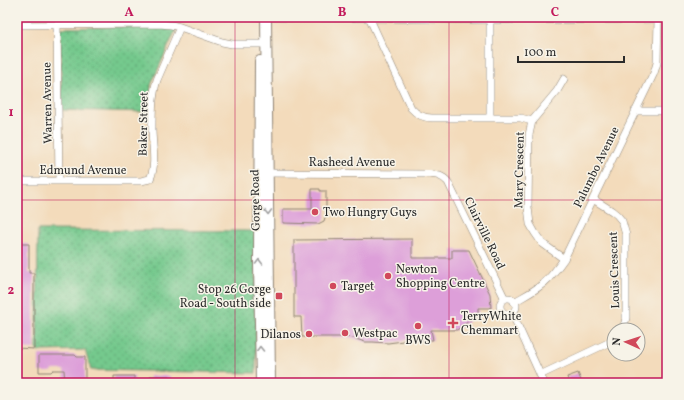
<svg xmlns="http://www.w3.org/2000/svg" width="684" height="400" viewBox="0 0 684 400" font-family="Vollkorn,serif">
<defs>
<pattern id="grass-dots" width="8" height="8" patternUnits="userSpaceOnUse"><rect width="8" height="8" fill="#74c98d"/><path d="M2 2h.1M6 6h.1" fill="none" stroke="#5fa373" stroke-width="1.8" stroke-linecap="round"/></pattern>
</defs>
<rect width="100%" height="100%" fill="#f7f3e8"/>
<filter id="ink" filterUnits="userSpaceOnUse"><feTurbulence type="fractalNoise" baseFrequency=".025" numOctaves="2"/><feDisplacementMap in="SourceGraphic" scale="8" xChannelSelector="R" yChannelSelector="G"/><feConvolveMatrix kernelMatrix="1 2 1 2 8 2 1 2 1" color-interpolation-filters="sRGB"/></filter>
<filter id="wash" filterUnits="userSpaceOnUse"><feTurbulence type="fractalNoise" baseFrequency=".012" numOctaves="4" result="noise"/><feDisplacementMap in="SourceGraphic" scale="16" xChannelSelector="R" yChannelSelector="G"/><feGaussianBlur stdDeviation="0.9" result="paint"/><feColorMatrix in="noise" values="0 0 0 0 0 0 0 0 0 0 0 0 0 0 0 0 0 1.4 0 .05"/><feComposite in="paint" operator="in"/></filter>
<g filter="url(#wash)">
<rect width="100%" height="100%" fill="#f3dbbb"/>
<path fill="url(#grass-dots)" stroke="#507a5c" d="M 155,26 L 176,29 L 151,85 L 150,112 L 62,110 L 60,28 Z
M 38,230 L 256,231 L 256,373 L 91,370 L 85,350 L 37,351 Z"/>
<g id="blocks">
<path fill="#dd9fd9" d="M 312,189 L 320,189 L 320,191 L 326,191 L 326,214 L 324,221 L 318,224 L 283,223 L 283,209 L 312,209 Z
M 412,239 L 412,258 L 452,258 L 452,250 L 469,250 L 490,294 L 491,308 L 478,308 L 478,314 L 457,330 L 431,330 L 433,340 L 416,340 L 417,336 L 403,341 L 388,343 L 373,342 L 365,342 L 353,338 L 346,337 L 302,337 L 301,317 L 294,317 L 294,240 Z
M 17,244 L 29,244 L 29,273 L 34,273 L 34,349 L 17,348 Z
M 39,355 L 75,355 L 77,357 L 85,357 L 85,383 L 65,383 L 64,370 L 53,370 L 51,372 L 39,372 Z
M 578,373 L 582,383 L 569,383 L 567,377 Z
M 114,376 L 134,376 L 134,383 L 114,383 Z
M 150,376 L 170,376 L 170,383 L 150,383 Z"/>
</g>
</g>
<g filter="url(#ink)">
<use href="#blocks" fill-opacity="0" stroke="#8f8373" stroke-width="1"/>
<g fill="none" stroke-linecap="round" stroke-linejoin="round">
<defs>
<path id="minor" d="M 260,17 L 370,18 L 483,20 L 667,19
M 369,17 L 411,108 C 417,115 423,118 432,118 L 521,118 L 532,121
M 490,20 L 490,118
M 17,25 L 159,24 L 171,25 L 180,27 L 222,42 L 232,44 L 267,44
M 57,25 L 59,181
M 635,111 L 667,111
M 263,173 L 425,174 C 435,175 441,174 448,182 L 505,299
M 17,181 L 141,181 L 150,179 C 157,164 152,145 152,129 C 152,113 152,96 157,80 L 180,27
M 593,199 L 612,211 L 617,215 L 622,221 L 626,235 L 626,318 L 623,330
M 564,259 L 542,243 L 535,233 L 530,224 L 528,207 L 529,135 L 532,121 L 557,91 L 564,79
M500 306a8 8 0 1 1 16 0a8 8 0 1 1-16 0Z
M 514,302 C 526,295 539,289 548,279 C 554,273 559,266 564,259 L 654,73 L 657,63 L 658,20
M 512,313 L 544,383
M 540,375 L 610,342 L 614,339"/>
<path id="primary" d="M 266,17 L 270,383
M 260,61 L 259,263 L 261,383"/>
</defs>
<use href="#minor" stroke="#8f8373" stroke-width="8"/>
<use href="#primary" stroke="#8f8373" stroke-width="12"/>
<use href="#minor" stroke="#fff" stroke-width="7"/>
<use href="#primary" stroke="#fff" stroke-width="10"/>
</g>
<defs><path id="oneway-chevron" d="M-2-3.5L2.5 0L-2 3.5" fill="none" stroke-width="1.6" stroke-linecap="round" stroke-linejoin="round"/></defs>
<g stroke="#a0a0a0">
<use href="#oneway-chevron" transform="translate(268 212) rotate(89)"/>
<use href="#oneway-chevron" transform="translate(259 262) rotate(-90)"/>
<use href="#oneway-chevron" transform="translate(260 349) rotate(-91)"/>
</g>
</g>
<path fill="none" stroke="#c2185b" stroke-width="1" stroke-opacity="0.55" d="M 235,17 L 235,383M 449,17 L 449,383M 17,200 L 667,200"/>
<g fill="#d1495b" stroke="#f7f3e8" stroke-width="1.5">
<circle cx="315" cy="212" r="4"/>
<circle cx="388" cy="276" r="4"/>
<circle cx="333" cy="286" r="4"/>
<rect x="275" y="292" width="8" height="8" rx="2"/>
<path d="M451 317h4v4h4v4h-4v4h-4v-4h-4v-4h4z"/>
<circle cx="418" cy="326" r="4"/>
<circle cx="345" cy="333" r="4"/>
<circle cx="309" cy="334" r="4"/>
</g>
<g text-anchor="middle" stroke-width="3" stroke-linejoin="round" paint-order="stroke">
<g font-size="12" fill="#2b2b2b" stroke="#f7f3e8">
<text transform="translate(47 103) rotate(-91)" y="4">Warren Avenue</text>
<text transform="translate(143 124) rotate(-89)" y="4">Baker Street</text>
<text x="352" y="166">Rasheed Avenue</text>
<text transform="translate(596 167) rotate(-64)" y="4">Palumbo Avenue</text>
<text x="83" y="174">Edmund Avenue</text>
<text transform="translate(519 170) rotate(-89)" y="4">Mary Crescent</text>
<text transform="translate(255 200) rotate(-91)" y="4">Gorge Road</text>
<text transform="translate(485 233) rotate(64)" y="4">Clairville Road</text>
<text transform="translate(614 270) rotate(-92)" y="4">Louis Crescent</text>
</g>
<g font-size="12" fill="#2b2b2b" stroke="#f7f3e8" text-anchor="start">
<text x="323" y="216">Two Hungry Guys</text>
<text x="396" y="273">Newton<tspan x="396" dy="14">Shopping Centre</tspan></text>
<text x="341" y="290">Target</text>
<text x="271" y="293" text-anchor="end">Stop 26 Gorge<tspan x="271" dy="14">Road - South side</tspan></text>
<text x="461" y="320">TerryWhite<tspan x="461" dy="14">Chemmart</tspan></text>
<text x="353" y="337">Westpac</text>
<text x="301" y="338" text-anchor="end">Dilanos</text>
<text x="418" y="344" text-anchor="middle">BWS</text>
</g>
</g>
<rect width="684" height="400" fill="none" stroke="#f7f3e8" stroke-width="44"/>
<g transform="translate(626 342) rotate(273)"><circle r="19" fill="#f7f3e8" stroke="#a5a39c"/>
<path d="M0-3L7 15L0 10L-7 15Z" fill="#d1495b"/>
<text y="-6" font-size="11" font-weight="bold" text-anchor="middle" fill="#2b2b2b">N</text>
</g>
<path d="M518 56v6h106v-6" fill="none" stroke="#2b2b2b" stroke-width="2"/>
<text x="524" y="56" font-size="12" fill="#2b2b2b" stroke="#f7f3e8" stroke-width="3" paint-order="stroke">100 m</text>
<rect x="22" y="22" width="640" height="356" fill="none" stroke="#c2185b" stroke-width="1.5"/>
<g font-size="13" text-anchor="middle" font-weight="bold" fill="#c2185b">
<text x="129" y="16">A</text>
<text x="342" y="16">B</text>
<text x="555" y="16">C</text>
<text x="11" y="116">1</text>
<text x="11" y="294">2</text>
</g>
</svg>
